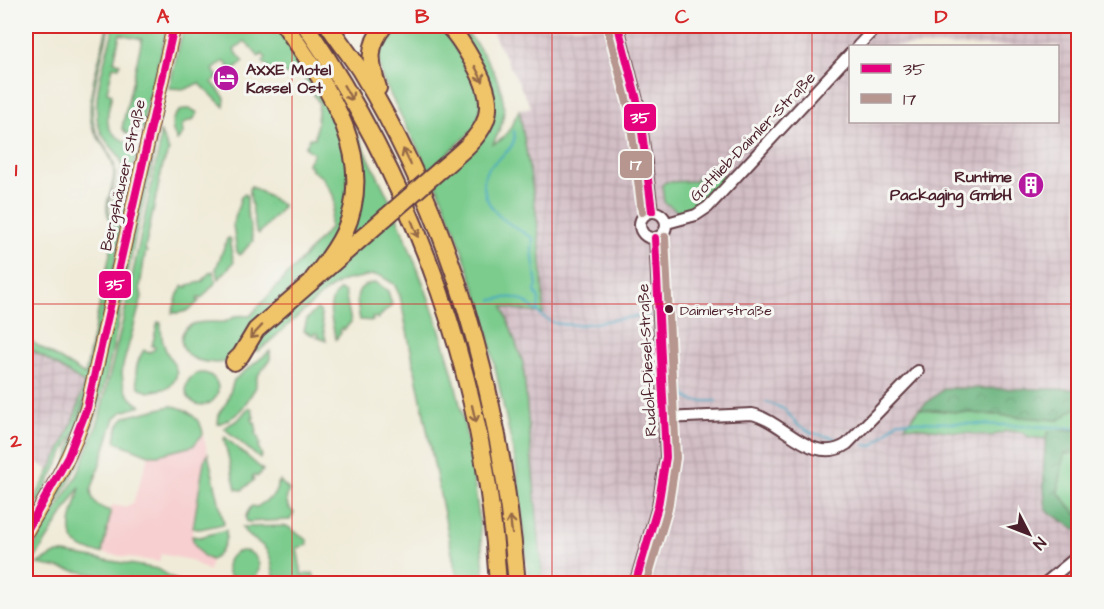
<svg xmlns="http://www.w3.org/2000/svg" width="1104" height="609" viewBox="0 0 1104 609" font-family="'Architects Daughter',sans-serif">
<defs>
<pattern id="industrial-grid" width="8" height="8" patternUnits="userSpaceOnUse" patternTransform="scale(1.5)"><rect width="8" height="8" fill="#d2bdc5"/><path d="M0 4h8M4 0v8" fill="none" stroke="#b6a2a9"/></pattern>
<pattern id="forest-crowns" width="20" height="18" patternUnits="userSpaceOnUse" patternTransform="scale(1.5)"><rect width="20" height="18" fill="#64b078"/><path d="M2 6a3 3 0 1 1 6 0M12 15a3 3 0 1 1 6 0" fill="none" stroke="#548f63"/></pattern>
</defs>
<rect width="100%" height="100%" fill="#f6f6f2"/>
<filter id="ink" filterUnits="userSpaceOnUse"><feTurbulence type="fractalNoise" baseFrequency=".0167" numOctaves="2"/><feDisplacementMap in="SourceGraphic" scale="12" xChannelSelector="R" yChannelSelector="G"/><feConvolveMatrix kernelMatrix="1 2 1 2 8 2 1 2 1" color-interpolation-filters="sRGB"/></filter>
<filter id="wash" filterUnits="userSpaceOnUse"><feTurbulence type="fractalNoise" baseFrequency=".008" numOctaves="4" result="noise"/><feDisplacementMap in="SourceGraphic" scale="24" xChannelSelector="R" yChannelSelector="G"/><feGaussianBlur stdDeviation="1.35" result="paint"/><feColorMatrix in="noise" values="0 0 0 0 0 0 0 0 0 0 0 0 0 0 0 0 0 1.4 0 .05"/><feComposite in="paint" operator="in"/></filter>
<g filter="url(#wash)">
<rect width="100%" height="100%" fill="#f0ebd8"/>
<path fill="#f7cfd0" d="M 203,434 L 208,454 L 204,461 L 192,536 L 201,553 L 211,560 L 209,571 L 190,560 L 161,554 L 159,562 L 102,553 L 112,505 L 125,507 L 133,503 L 149,455 L 161,455 L 193,446 L 201,439 Z"/>
<path fill="url(#industrial-grid)" fill-rule="evenodd" d="M 489,26 L 1078,26 L 1078,583 L 543,583 L 523,363 L 503,307 L 542,314 L 537,217 L 519,110 L 531,107 ZM 850,46 L 1058,46 L 1058,122 L 850,122 Z
M 26,346 L 84,383 L 81,398 L 65,443 L 50,471 L 26,455 Z"/>
<path fill="#7bcc8d" stroke="#62765c" stroke-width="1.5" d="M 107,26 L 109,26 C 104,55 87,96 94,125 C 98,142 114,153 115,171 C 116,197 96,207 122,230 L 80,421 L 26,526 L 26,515 C 48,473 74,431 84,383 L 26,346 L 26,338 L 85,375 L 115,229 C 97,202 114,198 114,172 C 114,154 95,140 91,122 C 86,92 102,55 107,26 Z
M 114,26 L 168,26 L 144,117 L 146,121 L 143,128 L 136,134 L 127,134 L 122,128 L 142,39 L 120,34 L 114,61 L 120,63 L 119,67 L 113,66 L 107,92 L 112,94 C 105,123 103,133 133,145 L 137,156 L 128,185 L 126,185 L 124,190 L 127,191 L 124,204 L 127,211 L 121,218 L 117,216 L 112,205 L 123,169 C 122,152 105,145 100,130 C 89,102 107,55 114,26 Z
M 184,26 L 278,26 L 329,106 L 349,156 L 344,221 L 319,263 L 276,304 L 229,361 C 221,364 202,363 193,358 C 180,352 176,332 191,325 C 201,320 213,323 224,322 C 229,321 232,318 236,316 C 240,315 246,316 250,316 L 330,228 C 327,218 337,210 334,199 C 333,191 326,186 323,178 L 310,169 L 312,167 L 307,164 L 314,154 L 305,147 L 310,138 L 315,138 L 319,103 L 303,76 L 272,73 L 263,62 L 266,58 L 262,54 L 259,57 L 245,41 L 234,50 L 244,62 L 232,71 L 224,61 L 213,70 L 218,77 L 212,82 L 225,98 L 224,107 L 199,83 L 186,89 L 169,88 Z
M 394,26 L 439,26 L 444,30 L 476,80 L 482,102 L 475,128 L 429,171 L 383,80 C 376,59 377,41 394,26 Z
M 462,35 L 470,36 C 487,57 508,89 503,118 C 502,128 497,135 493,144 C 507,140 513,122 519,110 C 531,177 544,245 543,314 L 503,307 L 523,363 L 543,583 L 529,583 L 516,464 L 483,312 L 456,232 L 435,181 L 487,128 Z
M 184,109 L 191,109 L 198,113 L 192,121 L 188,121 L 182,125 L 183,134 L 177,141 C 171,128 168,116 184,109 Z
M 353,126 L 392,205 L 348,242 L 350,128 Z
M 160,131 L 169,151 L 163,164 L 145,249 L 147,252 L 145,254 L 140,287 L 142,297 L 122,369 C 122,385 126,397 141,406 L 122,412 L 115,418 L 91,491 C 92,503 99,508 111,511 L 102,553 C 53,548 75,515 80,487 L 26,573 L 26,560 L 78,474 L 98,423 L 122,324 L 159,149 Z
M 155,137 C 154,173 141,209 134,244 C 119,314 107,398 79,462 C 65,494 44,523 26,553 L 26,540 L 60,486 L 148,166 L 150,167 L 151,162 L 149,161 Z
M 722,175 L 725,177 L 725,184 L 696,211 L 678,215 L 676,210 L 664,202 L 662,185 L 666,182 L 696,181 L 696,178 Z
M 251,186 L 281,204 L 283,207 L 259,234 L 256,231 L 249,189 Z
M 245,194 L 247,196 L 247,211 L 253,241 L 240,255 L 237,252 L 233,225 L 241,197 Z
M 396,215 C 418,269 440,323 454,379 C 471,446 480,515 485,583 L 458,583 L 400,296 L 394,284 L 381,276 L 372,275 L 342,281 L 325,292 L 259,351 L 253,350 L 254,337 Z
M 229,238 L 231,240 L 230,245 L 234,262 L 219,279 L 216,269 L 227,239 Z
M 213,271 L 216,282 L 201,299 L 199,297 L 197,299 L 199,301 C 190,311 185,313 172,313 L 178,294 L 183,286 L 188,287 L 188,285 L 202,282 L 209,273 Z
M 376,283 L 388,291 L 392,305 L 377,319 L 376,317 L 372,318 L 373,321 L 360,320 C 357,303 351,284 376,283 Z
M 340,290 L 345,292 L 351,322 L 344,330 L 342,328 L 339,331 L 341,333 L 336,339 C 332,322 324,303 340,290 Z
M 317,309 L 320,311 L 326,341 L 317,337 L 318,334 L 315,333 L 313,335 L 304,331 L 307,319 Z
M 158,322 L 161,323 C 161,331 161,340 165,348 C 171,364 186,371 168,388 L 148,392 L 139,387 C 133,375 137,360 144,350 L 148,353 L 155,349 L 154,346 L 152,346 Z
M 270,351 L 270,361 C 264,369 254,375 256,387 C 243,407 242,415 218,424 L 219,413 L 227,402 L 234,380 Z
M186 389a16 16 0 1 1 32 0a16 16 0 1 1-32 0Z
M 171,406 C 185,407 202,419 203,434 L 193,446 L 158,455 L 149,455 L 116,442 C 114,435 119,422 125,417 Z
M 1078,406 L 1078,430 L 1049,431 L 1045,439 L 1029,437 L 1021,432 L 1007,431 L 991,436 L 905,426 L 919,409 L 1059,420 Z
M 249,407 L 252,409 L 254,418 L 252,418 L 253,422 L 255,422 L 257,432 L 255,433 L 256,436 L 258,436 L 260,445 L 258,446 L 262,456 L 260,459 L 224,428 L 239,419 Z
M 225,437 L 263,470 L 257,477 L 254,475 L 252,478 L 254,480 L 242,490 L 236,489 L 224,439 Z
M 1064,453 L 1078,453 L 1078,516 L 1058,492 Z
M 208,454 L 224,524 L 200,529 L 193,528 L 204,461 Z
M 280,481 L 289,490 C 284,499 286,506 294,513 L 290,520 L 247,522 C 244,517 248,510 252,506 L 257,507 C 266,500 277,497 277,485 Z
M 287,526 L 307,540 L 308,545 L 297,548 L 302,575 L 313,573 L 316,583 L 278,583 C 270,574 274,561 267,551 C 260,540 247,539 242,527 Z
M 226,530 C 228,540 220,556 211,560 C 201,557 194,546 192,536 L 200,537 Z
M227 567a16 16 0 1 1 32 0a16 16 0 1 1-32 0Z
M 57,553 L 65,553 L 158,569 L 181,583 L 141,583 L 37,564 Z"/>
<path fill="url(#forest-crowns)" stroke="#576852" stroke-width="1.5" d="M 945,388 L 1078,389 L 1078,406 L 1059,420 L 919,409 Z
M 1078,430 L 1078,453 L 1064,454 L 1058,492 L 1078,516 L 1078,531 L 1046,510 C 1043,488 1041,451 1049,431 Z"/>
<g fill="none" stroke-linecap="round" stroke-linejoin="round">
<path stroke="#42a7c2" stroke-width="2" d="M 514,131 C 518,149 499,156 489,168 C 484,173 484,178 484,185 C 485,213 512,226 533,238 L 532,250 L 537,286 L 535,291 L 539,300 L 538,312
M 492,300 C 499,299 509,296 515,298 C 532,301 539,319 555,323 C 584,330 620,315 649,316
M 673,329 L 675,360 L 686,397 L 694,401 L 716,401
M 766,402 L 784,409 L 798,425 L 812,433 L 835,438
M 864,445 L 873,446 L 898,421 L 1078,428"/>
</g>
</g>
<g filter="url(#ink)">
<g fill="none" stroke-linecap="round" stroke-linejoin="round">
<defs>
<path id="minor" d="M 618,26 L 639,108 L 652,211
M 858,46 L 877,26
M640 225a13 13 0 1 1 26 0a13 13 0 1 1-26 0Z
M 667,223 L 696,215 L 708,207 L 850,54
M 665,418 L 752,414 C 784,421 813,467 847,444 L 918,371
M 635,584 L 658,506 L 666,457 L 655,238
M 1044,584 L 1078,556"/>
<path id="major" d="M 26,532 C 50,492 73,454 87,408 L 174,26"/>
<path id="highway" d="M 285,26 C 327,86 379,157 344,233 C 336,250 325,264 313,279
M 306,26 C 417,189 487,385 498,584
M 329,26 C 339,41 350,55 360,70 C 455,226 502,403 517,584
M 378,88 C 370,64 367,46 384,26
M 440,170 C 484,133 505,116 472,60 C 465,48 458,35 448,26
M 234,362 L 241,355 L 256,330 L 386,217"/>
</defs>
<use href="#minor" stroke="#633e45" stroke-width="14"/>
<use href="#major" stroke="#633e45" stroke-width="16"/>
<use href="#highway" stroke="#633e45" stroke-width="20"/>
<use href="#minor" stroke="#fff" stroke-width="10"/>
<use href="#major" stroke="#f0c469" stroke-width="14"/>
<use href="#highway" stroke="#f0c469" stroke-width="16"/>
<defs>
<path id="highway-bridge" d="M 386,217 L 440,170"/>
</defs>
<use href="#highway-bridge" stroke="#633e45" stroke-width="20" stroke-linecap="butt"/>
<use href="#highway-bridge" stroke="#f0c469" stroke-width="16"/>
<defs>
<path id="bus-1" d="M 618,26 L 639,108 L 652,211
M 26,532 L 68,457 L 87,408 L 174,26
M 635,584 L 658,506 L 666,457 L 655,238"/>
<path id="bus-2" d="M 608,29 L 629,110 L 642,212
M 646,584 L 668,509 L 676,458 L 665,237"/>
</defs>
<use href="#bus-1" stroke="#f6f6f2" stroke-width="12"/>
<use href="#bus-2" stroke="#f6f6f2" stroke-width="12"/>
<use href="#bus-1" stroke="#e5007d" stroke-width="8"/>
<use href="#bus-2" stroke="#b6968e" stroke-width="8"/>
</g>
<defs><path id="oneway-shaft" d="M-6 0H5M1.5-3L5.5 0L1.5 3" fill="none" stroke-width="1.6" stroke-linecap="round" stroke-linejoin="round" transform="scale(1.5)"/></defs>
<g stroke="#956947">
<use href="#oneway-shaft" transform="translate(479 74) rotate(63)"/>
<use href="#oneway-shaft" transform="translate(348 93) rotate(60)"/>
<use href="#oneway-shaft" transform="translate(407 157) rotate(-116)"/>
<use href="#oneway-shaft" transform="translate(415 229) rotate(68)"/>
<use href="#oneway-shaft" transform="translate(256 332) rotate(133)"/>
<use href="#oneway-shaft" transform="translate(474 414) rotate(77)"/>
<use href="#oneway-shaft" transform="translate(511 525) rotate(-97)"/>
</g>
</g>
<path fill="none" stroke="#d62828" stroke-width="1.5" stroke-opacity="0.55" d="M 292,26 L 292,584M 552,26 L 552,584M 812,26 L 812,584M 26,304 L 1078,304"/>
<defs>
<symbol id="hotel-disc" viewBox="-11 -11 22 22"><circle r="9.5" fill="#b5179e" stroke="#f6f6f2"/><path d="M-6-4.5h1.5V1H6V5H4.5V3h-9V5H-6ZM-4 0a1.8 1.8 0 1 1 3.6 0ZM.5 0V-2.5h3Q6-2.5 6 0Z" fill="#fff"/></symbol>
<symbol id="building-disc" viewBox="-11 -11 22 22"><circle r="9.5" fill="#b5179e" stroke="#f6f6f2"/><path d="M-4-6H4V6H1V3H-1V6H-4ZM-2.5-4.3h1.7v1.8h-1.7ZM.8-4.3h1.7v1.8H.8ZM-2.5-1h1.7V.8h-1.7ZM.8-1h1.7V.8H.8Z" fill="#fff"/></symbol>
</defs>
<g fill-rule="evenodd">
<use href="#hotel-disc" x="211" y="63" width="30" height="30"/>
<use href="#building-disc" x="1016" y="170" width="30" height="30"/>
</g>
<circle fill="#4a1f2b" stroke="#f6f6f2" stroke-width="2" cx="669" cy="309" r="5"/>
<g text-anchor="middle" stroke-width="6" stroke-linejoin="round" paint-order="stroke">
<g font-size="14" fill="#4a1f2b" stroke="#f6f6f2" text-anchor="start">
<text x="680" y="315">Daimlerstraße</text>
</g>
<g font-size="16" font-weight="bold" fill="#4a1f2b" stroke="#f6f6f2" text-anchor="start">
<text x="246" y="75">AXXE Motel<tspan x="246" dy="18">Kassel Ost</tspan></text>
<text x="1012" y="182" text-anchor="end">Runtime<tspan x="1012" dy="18">Packaging GmbH</tspan></text>
</g>
<g font-size="16" fill="#4a1f2b" stroke="#f6f6f2">
<text transform="translate(752 136) rotate(-46)" y="6">Gottlieb-Daimler-Straße</text>
<text transform="translate(122 175) rotate(-77)" y="6">Bergshäuser Straße</text>
<text transform="translate(646 360) rotate(-93)" y="6">Rudolf-Diesel-Straße</text>
</g>
</g>
<g stroke="#f6f6f2" stroke-width="2">
<rect x="623" y="103" width="34" height="29" rx="6" fill="#e5007d"/>
<rect x="619" y="150" width="34" height="29" rx="6" fill="#b6968e"/>
<rect x="98" y="270" width="34" height="29" rx="6" fill="#e5007d"/>
</g>
<g font-size="16" text-anchor="middle" font-weight="bold" fill="#fff">
<text x="640" y="123">35</text>
<text x="636" y="170">17</text>
<text x="115" y="290">35</text>
</g>
<rect width="1104" height="609" fill="none" stroke="#f6f6f2" stroke-width="66"/>
<rect x="849" y="45" width="210" height="78" fill="#f6f6f2" stroke="#b1a0a2" stroke-width="1.5"/>
<rect x="861" y="64" width="30" height="9" fill="#e5007d" stroke="#b1a0a2" stroke-width="1.5"/>
<text x="903" y="75" font-size="18" fill="#4a1f2b">35</text>
<rect x="861" y="94" width="30" height="9" fill="#b6968e" stroke="#b1a0a2" stroke-width="1.5"/>
<text x="903" y="105" font-size="18" fill="#4a1f2b">17</text>
<g transform="translate(1029 534) rotate(132)" stroke="#f6f6f2" stroke-width="4.5" paint-order="stroke">
<path d="M0-4.5L10 22L0 15L-10 22Z" fill="#4a1f2b"/>
<text y="-9" font-size="16" font-weight="bold" text-anchor="middle" fill="#4a1f2b">N</text>
</g>
<rect x="33" y="33" width="1038" height="543" fill="none" stroke="#d62828" stroke-width="2"/>
<g font-size="20" text-anchor="middle" font-weight="bold" fill="#d62828">
<text x="163" y="23">A</text>
<text x="422" y="23">B</text>
<text x="682" y="23">C</text>
<text x="941" y="23">D</text>
<text x="16" y="176">1</text>
<text x="16" y="447">2</text>
</g>
</svg>
